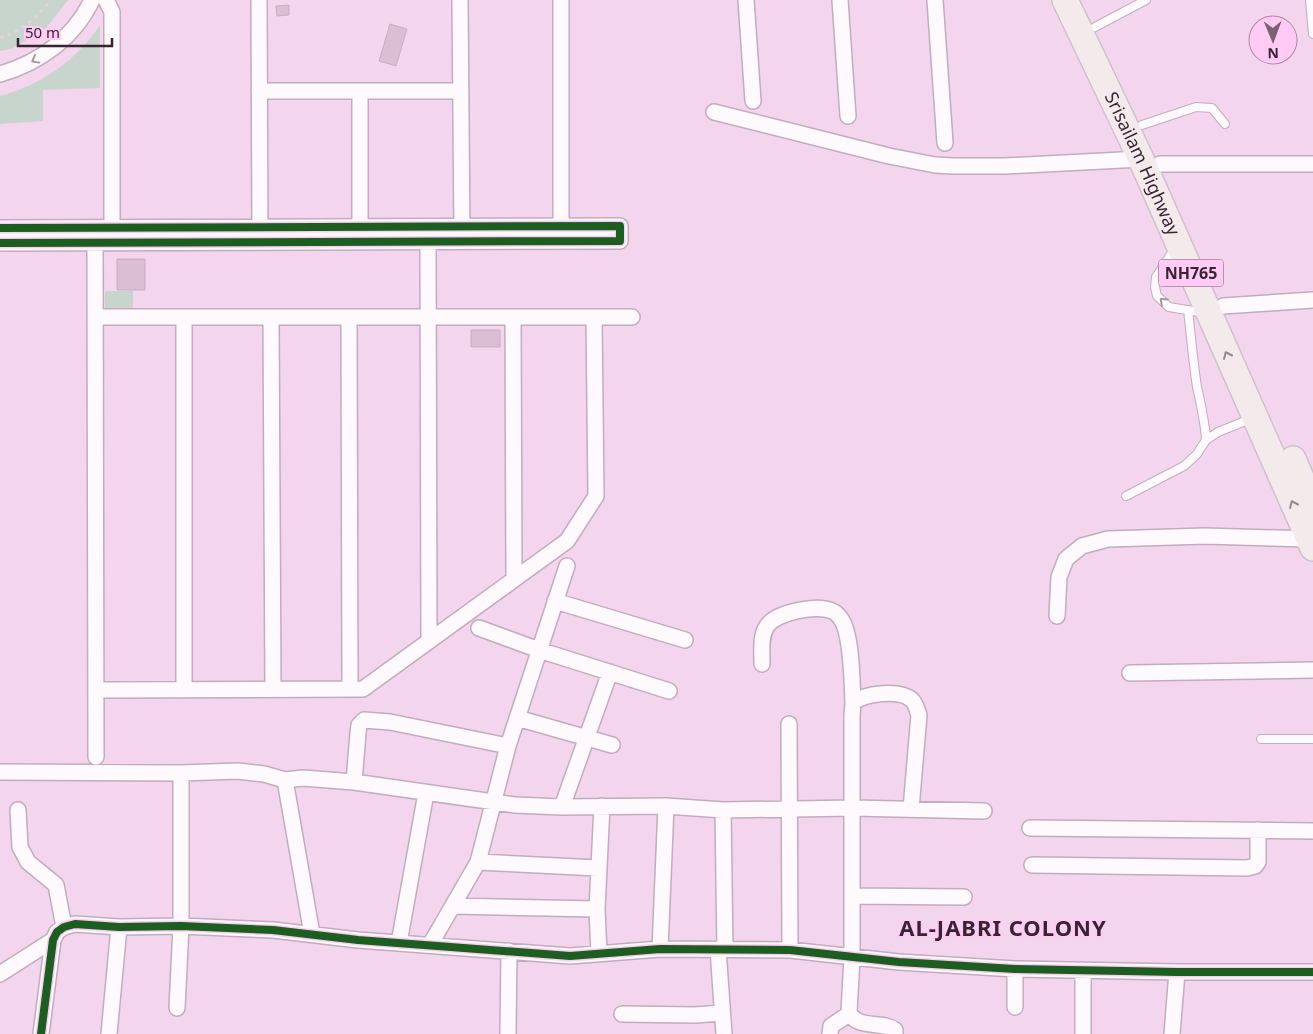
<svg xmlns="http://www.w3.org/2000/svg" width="1313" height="1034" viewBox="0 0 1313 1034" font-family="'Noto Sans',sans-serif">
<rect width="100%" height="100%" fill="#f3d6ed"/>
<path fill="#c8d5cd" d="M 0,0 L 68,0 L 46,28 L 11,49 L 0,51 Z
M 100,25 L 100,88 L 43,90 L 43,121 L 0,124 L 0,96 C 41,85 77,60 100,25 Z
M 105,291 L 133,291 L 133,308 L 105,309 Z"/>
<path fill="#d9bed4" stroke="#c6b0c2" d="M 289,5 L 289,15 L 277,16 L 276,6 Z
M 390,24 L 407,29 L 396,66 L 379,61 Z
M 117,259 L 145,259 L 145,290 L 117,290 Z
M 471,330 L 500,330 L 500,347 L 471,347 Z"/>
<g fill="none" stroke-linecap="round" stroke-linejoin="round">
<defs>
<path id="service" d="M 1310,0 L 1313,34
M 1095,27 L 1146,0
M 1142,125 L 1196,107 L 1212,108 L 1225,124
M 1175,248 L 1156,277 L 1155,287 L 1157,296 L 1169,307 L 1205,313
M 1188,310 C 1191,336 1193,361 1197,387 C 1201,405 1205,422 1206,440
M 1126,496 L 1184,466 L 1197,454 L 1206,440 L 1218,432 L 1253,418
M 1261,739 L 1313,739"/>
<path id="minor" d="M 106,0 L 112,12 L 112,227
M 259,0 L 260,236
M 460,0 L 462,236
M 561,0 L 561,236
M 746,0 L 753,101
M 840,0 L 848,116
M 935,0 L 945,143
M 0,74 C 39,63 74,38 92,0
M 259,91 L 461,91
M 360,91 L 360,234
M 714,112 L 889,156 L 935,165 L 953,166 L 1005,166 L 1141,159
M 1160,164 L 1313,164
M 0,228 L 620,226 L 620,241 L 0,243
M 428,242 L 429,641
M 95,243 L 96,757
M 1223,306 L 1313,300
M 96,317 L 632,317
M 271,317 L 273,689
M 349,317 L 350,689
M 513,317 L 514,579
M 555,601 L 685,640
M 1057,616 L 1059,577 L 1066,559 L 1082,546 L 1108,539 L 1205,536 L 1309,539
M 479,628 L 539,650 L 669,691
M 762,664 C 762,652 760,636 767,626 C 776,612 818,604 832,611 C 835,612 839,616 841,619 C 852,634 852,683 853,703
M 1130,673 L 1313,670
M 96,690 L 363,689 L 567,541 L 596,496 L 594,317
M 184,690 L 184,317
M 517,718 L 612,745
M 789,724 L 790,950
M 0,772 L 181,773 L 238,771 L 264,774 L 285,780 L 303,778 L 354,782 L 515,805 L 562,807 L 666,806 L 723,810 L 853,808 L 984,811
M 285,780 L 312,934
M 354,782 L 358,733 L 359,725 L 364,720 L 390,722 L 508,746
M 562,807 L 610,672
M 18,810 L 20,847 L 28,862 L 56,885 L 64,927
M 723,810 L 725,950
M 1030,828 L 1313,831
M 478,862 L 597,868
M 1032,865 L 1247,868 L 1255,866 L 1258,862 L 1258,830
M 853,896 L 964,897
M 453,906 L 597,909
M 399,943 L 426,793
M 430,945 L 478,862 L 508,746 L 567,566
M 660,949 L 666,806
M 718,949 L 724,1034
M 599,954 L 597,909 L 602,806
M 0,974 L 53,940
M 1015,1007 L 1015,969
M 177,1008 L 181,926 L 181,773
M 622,1014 L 695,1015 L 721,1013
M 41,1034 L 53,940 L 57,932 L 64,927 L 75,924 L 119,927 L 181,926 L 273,930 L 358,940 L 570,956 L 660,949 L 790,950 L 899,962 L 1015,969 L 1177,972 L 1313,972
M 109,1034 L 119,927
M 508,1034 L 509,951
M 830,1034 L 831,1026 L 849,1014
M 895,1034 L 895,1030 C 881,1020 857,1030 849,1012 L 852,957 L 852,716 L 853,703 C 865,693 900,689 912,700 C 916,704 917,710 919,715 L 911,809
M 1083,1034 L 1083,971
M 1172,1034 L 1177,972"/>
<g id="trunk">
<path id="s1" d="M 1065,0 L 1141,159 L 1313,548"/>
<path d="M 1293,459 L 1313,505"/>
</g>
</defs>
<use href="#service" stroke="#c2acbd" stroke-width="10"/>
<use href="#minor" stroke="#c2acbd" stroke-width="18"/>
<use href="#trunk" stroke="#cfc1cc" stroke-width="28"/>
<path stroke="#dfd6dd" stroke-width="2.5" stroke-dasharray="4 4" stroke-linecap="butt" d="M 0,38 C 21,31 37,18 51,0"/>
<use href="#service" stroke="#fdf9fc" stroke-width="8"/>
<use href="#minor" stroke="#fdf9fc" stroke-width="15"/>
<use href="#trunk" stroke="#f4eaec" stroke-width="25"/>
<defs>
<path id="cycleway" d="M 0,228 L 620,226 L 620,241 L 0,243
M 41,1034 L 53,940 L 57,932 L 64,927 L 75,924 L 119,927 L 181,926 L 273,930 L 358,940 L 570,956 L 660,949 L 790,950 L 899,962 L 1015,969 L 1177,972 L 1313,972"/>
</defs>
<use href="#cycleway" stroke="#ffcaf3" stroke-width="11"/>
<use href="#cycleway" stroke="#1b5e20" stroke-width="8"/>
</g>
<defs><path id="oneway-chevron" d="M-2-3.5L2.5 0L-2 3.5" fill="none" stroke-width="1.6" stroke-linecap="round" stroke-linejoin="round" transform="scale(1.25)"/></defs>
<g stroke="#a499a2">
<use href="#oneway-chevron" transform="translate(35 60) rotate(151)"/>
<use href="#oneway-chevron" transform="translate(1163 301) rotate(-137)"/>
</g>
<g stroke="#968790">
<use href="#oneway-chevron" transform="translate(1227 355) rotate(-114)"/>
<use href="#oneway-chevron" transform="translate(1293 504) rotate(-114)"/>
</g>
<g text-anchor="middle" stroke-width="4" stroke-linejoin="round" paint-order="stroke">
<rect fill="#ffcaf3" stroke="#73566d" stroke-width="1" x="1158.5" y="259.5" width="65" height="27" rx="4"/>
<g font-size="16" font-weight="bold" fill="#372433">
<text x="1191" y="279">NH765</text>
</g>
<g font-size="18" fill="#372433" stroke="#ffcaf3">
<text dy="6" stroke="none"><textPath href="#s1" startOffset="181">Srisailam Highway</textPath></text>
</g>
<g font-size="22" font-weight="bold" letter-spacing="1" fill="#372433" stroke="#ffcaf3">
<text x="1003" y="936">AL-JABRI COLONY</text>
</g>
</g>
<g transform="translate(1273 40) rotate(179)"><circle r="24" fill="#ffcaf3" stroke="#af88a6"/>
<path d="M0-4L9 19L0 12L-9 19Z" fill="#796274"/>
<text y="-8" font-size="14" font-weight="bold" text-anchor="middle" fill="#372433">N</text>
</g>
<path d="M18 38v8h94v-8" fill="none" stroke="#372433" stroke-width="2.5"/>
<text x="25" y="38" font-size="15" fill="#372433" stroke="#ffcaf3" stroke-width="4" paint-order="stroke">50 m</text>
</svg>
